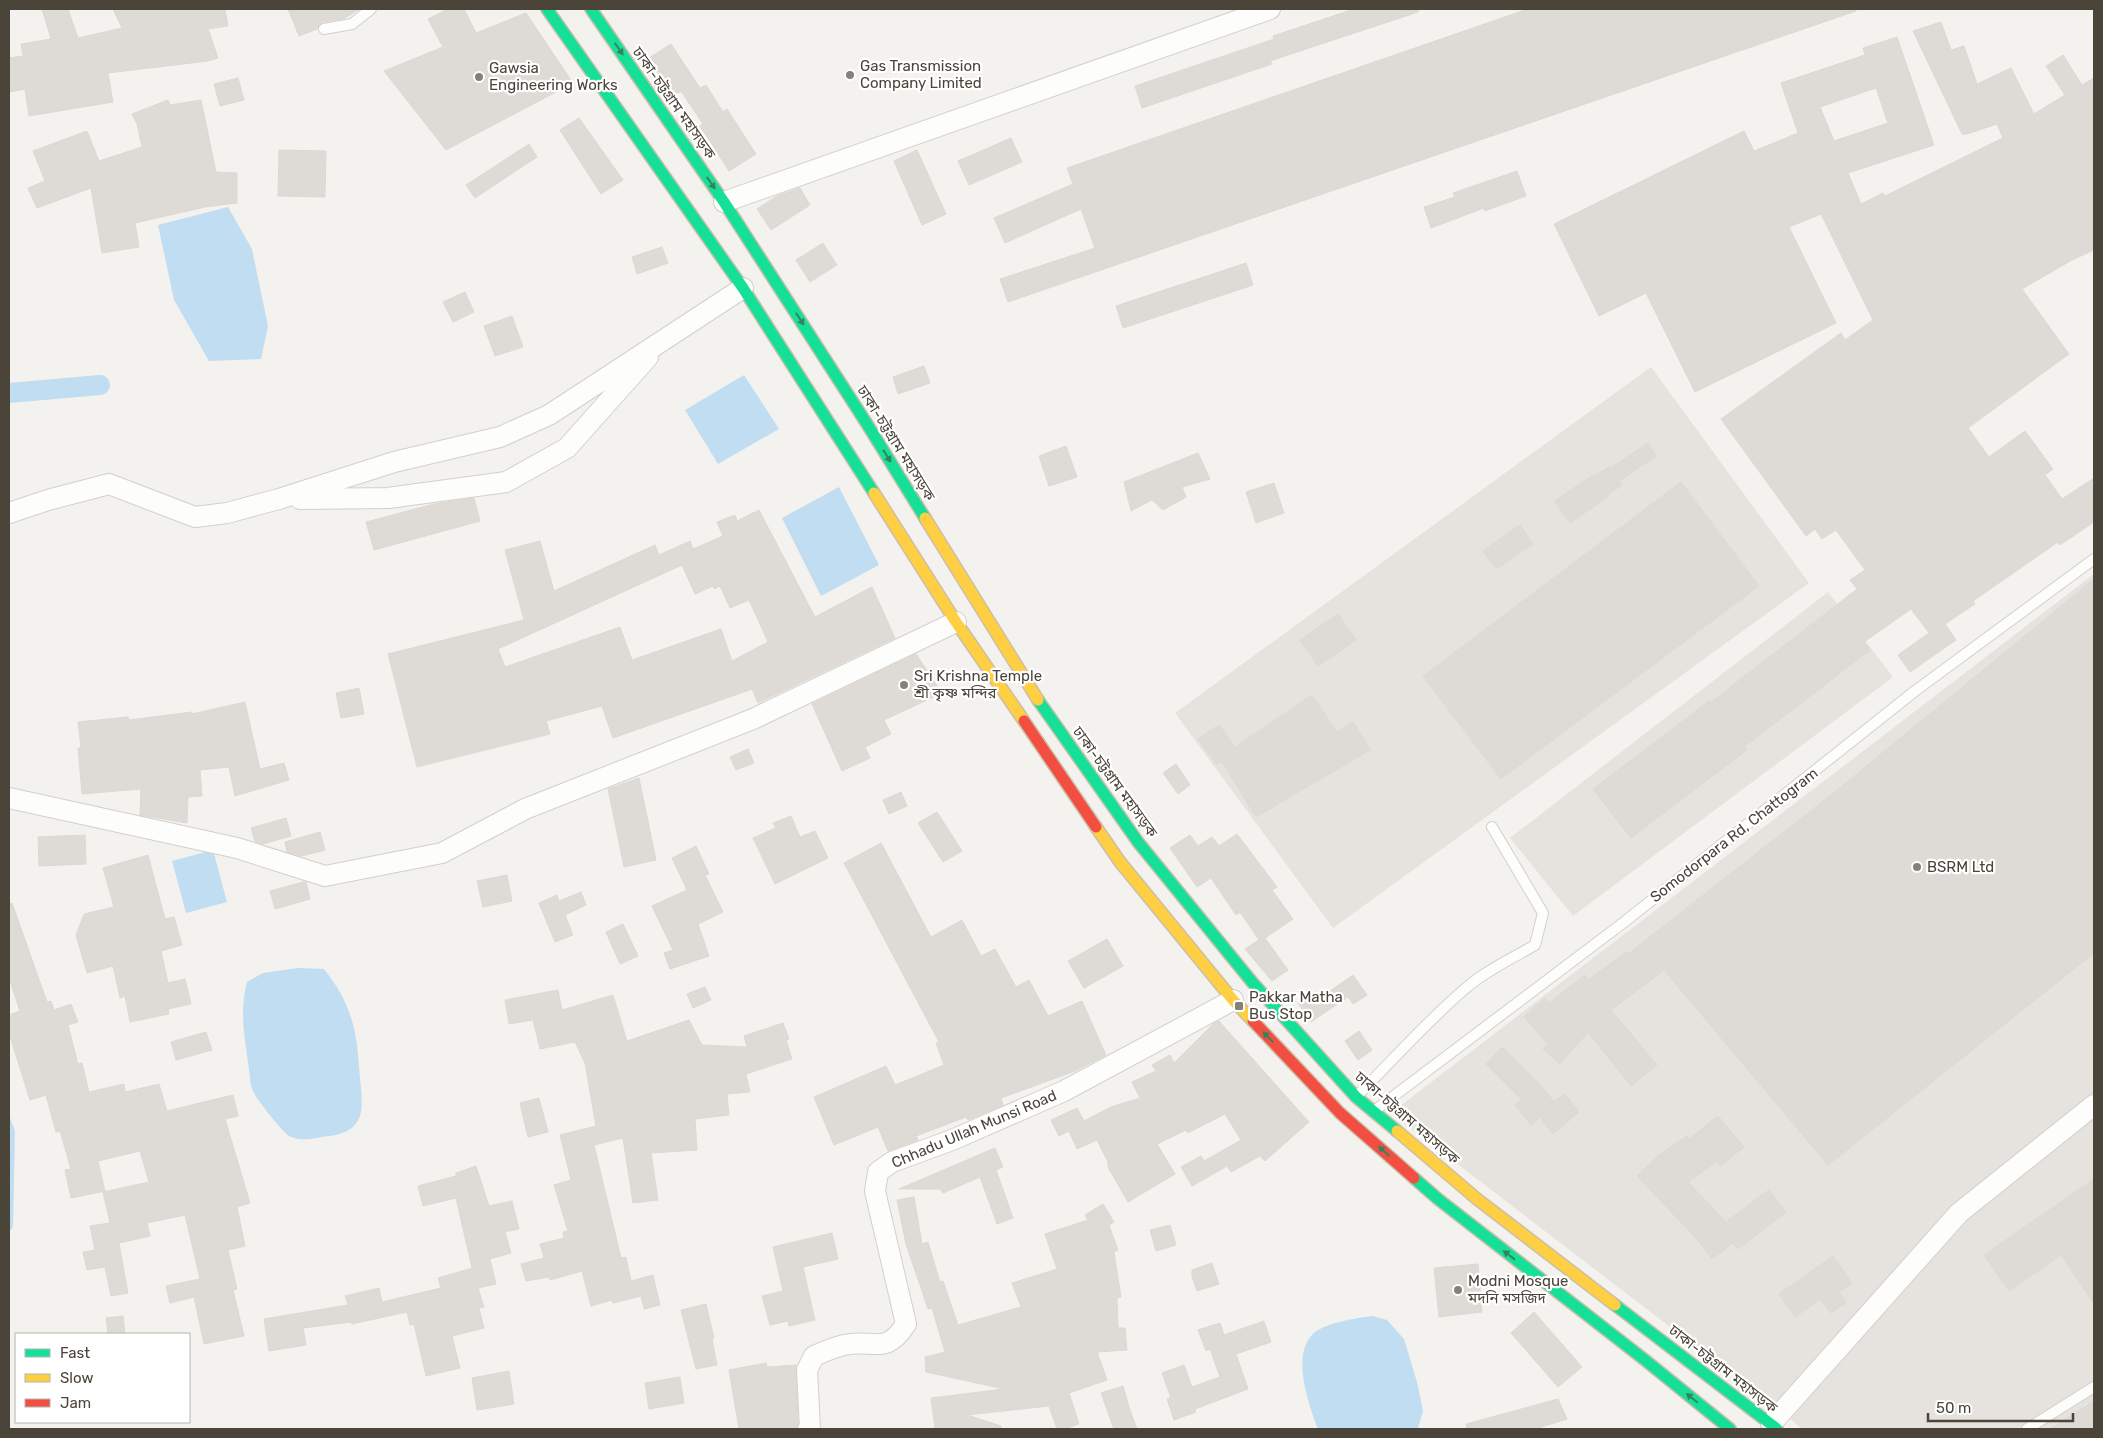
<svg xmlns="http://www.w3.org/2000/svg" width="2103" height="1438" viewBox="0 0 2103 1438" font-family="Rubik,'Noto Sans Bengali',sans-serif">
<rect width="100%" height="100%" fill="#f4f2ee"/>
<path fill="#e6e2de" d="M 1651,367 L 1809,583 L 1333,928 L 1175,713 Z
M 2094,574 L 2094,1429 L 1803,1429 L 1391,1113 Z
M 1828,592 L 1893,677 L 1573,916 L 1510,838 Z"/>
<path fill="#c0ddf1" d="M 228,207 L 252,249 L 268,326 L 261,359 L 209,361 L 174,300 L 158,225 Z
M 744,375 L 779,429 L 718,464 L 685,410 Z
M 839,487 L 879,565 L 821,596 L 782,518 Z
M 213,850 L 227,902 L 186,913 L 172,861 Z
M 298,968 L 324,969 C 349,1000 357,1028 359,1067 C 360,1080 364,1105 360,1116 C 355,1130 343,1134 330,1136 C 318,1137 301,1143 289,1136 C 281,1130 257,1100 253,1091 C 250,1085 250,1076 249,1069 C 245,1039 239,1012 247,982 L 263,973 Z
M 9,1115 L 15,1131 L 13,1227 L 9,1232 Z
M 1372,1316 L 1387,1320 L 1404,1339 L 1417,1382 L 1423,1411 L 1418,1428 L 1318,1429 C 1309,1406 1292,1358 1311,1336 C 1321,1323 1357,1318 1372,1316 Z"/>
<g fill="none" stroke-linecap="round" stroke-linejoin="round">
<path stroke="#c0ddf1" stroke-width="20" d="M 9,393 L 100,385"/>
</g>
<path fill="#dedbd6" stroke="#dcd9d4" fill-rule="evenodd" d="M 42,9 L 68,9 L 78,38 L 122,28 L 113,9 L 225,9 L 228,26 L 208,29 L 218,58 L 208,61 L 108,73 L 113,102 L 29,116 L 25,89 L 9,92 L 9,58 L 23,56 L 21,44 L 51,39 Z
M 288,9 L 360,9 L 343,19 L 322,22 L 317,29 L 299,36 Z
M 448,9 L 464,9 L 476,33 L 526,13 L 573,83 L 446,150 L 384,71 L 443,47 L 428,19 Z
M 1354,9 L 1418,9 L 1418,12 L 1270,61 L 1272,64 L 1142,108 L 1135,86 L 1274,39 L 1273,36 Z
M 1528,9 L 1856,9 L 1856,11 L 1008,302 L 1000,279 L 1095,248 L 1081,209 L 1005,243 L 994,218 L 1073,184 L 1067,168 Z
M 1941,22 L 1951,50 L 1964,46 L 1977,84 L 2011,68 L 2034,114 L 2065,95 L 2046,66 L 2063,55 L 2082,85 L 2094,78 L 2094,250 L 2072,260 L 2022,289 L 2069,354 L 1968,428 L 1989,457 L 2025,431 L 2053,469 L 2045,475 L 2062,499 L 2094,478 L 2094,522 L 2060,545 L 2058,542 L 1973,601 L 1975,604 L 1945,624 L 1956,640 L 1910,672 L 1898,655 L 1929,633 L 1911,609 L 1864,642 L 1870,650 L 1744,747 L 1747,750 L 1631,838 L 1593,789 L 1709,701 L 1710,703 L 1857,589 L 1850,580 L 1865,570 L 1836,530 L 1822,539 L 1815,529 L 1806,536 L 1721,419 L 1841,333 L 1845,340 L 1873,320 L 1821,214 L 1789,227 L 1836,323 L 1695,392 L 1646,293 L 1599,316 L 1554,224 L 1744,131 L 1754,151 L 1798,133 L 1781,83 L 1865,55 L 1863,48 L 1897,37 L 1934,145 L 1848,173 L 1861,204 L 1883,193 L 1885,196 L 2003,138 L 1997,124 L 1967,134 L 1962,134 L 1913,31 ZM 1876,88 L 1888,123 L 1834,141 L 1820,107 Z
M 671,44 L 700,88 L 706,85 L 723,112 L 727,109 L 756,154 L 729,171 L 700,126 L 703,124 L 681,91 L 673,96 L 649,58 Z
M 238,78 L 244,100 L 220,106 L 214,84 Z
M 168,100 L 170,105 L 201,100 L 216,172 L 237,173 L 237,203 L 205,207 L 135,223 L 139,247 L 102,253 L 91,188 L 37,208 L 28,188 L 45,181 L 33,151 L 87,131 L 99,161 L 142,147 L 137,124 L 132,114 Z
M 579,118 L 623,180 L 601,194 L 560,130 Z
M 1011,138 L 1022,162 L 969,185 L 958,161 Z
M 529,144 L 537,157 L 475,198 L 466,185 Z
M 279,150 L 326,151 L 325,197 L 278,196 Z
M 917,150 L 946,214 L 922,225 L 894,161 Z
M 1517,171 L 1526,196 L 1485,211 L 1484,208 L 1431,228 L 1424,207 L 1455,197 L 1453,193 Z
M 800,188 L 810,205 L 771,230 L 757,209 L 777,196 Z
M 823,243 L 837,265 L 810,282 L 796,260 Z
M 662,247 L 668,263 L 637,274 L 632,257 Z
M 1246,263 L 1253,285 L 1123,328 L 1116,306 Z
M 465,292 L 474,312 L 453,322 L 443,302 Z
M 512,316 L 523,347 L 495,356 L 484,326 Z
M 924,366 L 930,383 L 898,394 L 893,377 Z
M 1648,443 L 1656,456 L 1619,481 L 1622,485 L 1607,495 L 1609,496 L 1570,523 L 1555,501 L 1593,475 L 1595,476 L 1609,467 L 1611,468 Z
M 1066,446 L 1077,477 L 1049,486 L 1039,456 Z
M 1198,453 L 1210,479 L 1182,487 L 1186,497 L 1163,510 L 1152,500 L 1131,511 L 1124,482 Z
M 1681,482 L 1759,586 L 1501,779 L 1423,676 Z
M 1274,483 L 1284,513 L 1256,523 L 1246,492 Z
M 474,498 L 480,521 L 374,550 L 366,522 L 434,504 Z
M 759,510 L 815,617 L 872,587 L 895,638 L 758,703 L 752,689 L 613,738 L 602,706 L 546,721 L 550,734 L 417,767 L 388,654 L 524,620 L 505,550 L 540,541 L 554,591 L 655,545 L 659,555 L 690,541 L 693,549 L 723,536 L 717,522 L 735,515 L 737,521 ZM 682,565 L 695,594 L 713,586 L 714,589 L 720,586 L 730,608 L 749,600 L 768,642 L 732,661 L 721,629 L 632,660 L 620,627 L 505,667 L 498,649 Z
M 1520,525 L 1533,544 L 1496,569 L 1483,551 Z
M 2094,579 L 2094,953 L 1828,1165 L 1664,970 L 1611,1010 L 1657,1065 L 1631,1086 L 1588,1032 L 1560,1064 L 1543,1049 L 1548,1044 L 1524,1017 L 1545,998 L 1549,1003 L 1585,975 L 1588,980 L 1626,952 L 1628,954 L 1836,791 Z
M 1338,614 L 1356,640 L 1318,666 L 1300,640 Z
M 916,654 L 942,693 L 884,720 L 891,734 L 865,747 L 870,758 L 842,771 L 812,704 Z
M 359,688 L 364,714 L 341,718 L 336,693 Z
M 1312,695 L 1337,732 L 1353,722 L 1370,750 L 1256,817 L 1222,762 L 1217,765 L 1198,739 L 1219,725 L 1235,747 Z
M 245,702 L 260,769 L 284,763 L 289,780 L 235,796 L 229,767 L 200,770 L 202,796 L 188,797 L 187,823 L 140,815 L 141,789 L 82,794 L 78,748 L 81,748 L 78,722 L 128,717 L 129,720 L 192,712 L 192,714 Z
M 748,749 L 754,763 L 736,770 L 730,757 Z
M 1176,764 L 1190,785 L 1178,794 L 1163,773 Z
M 639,778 L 656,860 L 624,867 L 608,789 Z
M 901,792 L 907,806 L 889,814 L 883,800 Z
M 937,812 L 962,851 L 943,862 L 918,823 Z
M 791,816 L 800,837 L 815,831 L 828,858 L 775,884 L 753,838 L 776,828 L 773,823 Z
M 286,818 L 291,836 L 263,844 L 255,841 L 251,828 Z
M 320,832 L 325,850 L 302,856 L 287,852 L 285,842 Z
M 1237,834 L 1277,887 L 1272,890 L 1293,919 L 1265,938 L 1288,970 L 1272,981 L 1245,949 L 1259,940 L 1240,912 L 1236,915 L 1211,878 L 1197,887 L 1170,848 L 1190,835 L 1198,846 L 1212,837 L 1219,846 Z
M 85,835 L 86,864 L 39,866 L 38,837 Z
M 881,843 L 931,937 L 962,920 L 981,956 L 995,949 L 1016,987 L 1029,980 L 1048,1016 L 1082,1001 L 1106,1055 L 1075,1071 L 1001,1098 L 1003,1105 L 968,1120 L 966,1117 L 916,1136 L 918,1140 L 888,1151 L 878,1127 L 834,1145 L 814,1097 L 886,1066 L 895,1085 L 944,1065 L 936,1043 L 939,1042 L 844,863 Z
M 696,846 L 709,874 L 705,875 L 723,912 L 698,924 L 709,956 L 670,969 L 664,953 L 673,950 L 652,906 L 687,890 L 672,858 Z
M 148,855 L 165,919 L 174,917 L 182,945 L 161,951 L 168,983 L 185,979 L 191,1004 L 168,1009 L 169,1014 L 130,1022 L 125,996 L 120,998 L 113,966 L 87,973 L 76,935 L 84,914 L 114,907 L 103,868 Z
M 507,875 L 512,901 L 483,907 L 477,881 Z
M 303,882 L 306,882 L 310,899 L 275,909 L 270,891 Z
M 581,892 L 586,905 L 565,915 L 573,935 L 555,942 L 539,903 L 557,895 L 559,901 Z
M 12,903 L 47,1002 L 51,1001 L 54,1010 L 71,1004 L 78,1022 L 68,1025 L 78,1064 L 82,1063 L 89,1092 L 124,1084 L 125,1092 L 159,1084 L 167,1111 L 233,1095 L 238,1116 L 225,1119 L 250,1203 L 237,1207 L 245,1246 L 228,1250 L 237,1289 L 233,1290 L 244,1336 L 204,1344 L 194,1297 L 170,1303 L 166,1286 L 200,1279 L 185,1215 L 147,1223 L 150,1236 L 119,1243 L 128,1293 L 111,1296 L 105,1267 L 87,1270 L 83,1252 L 95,1250 L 90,1226 L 110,1223 L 103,1192 L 149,1182 L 140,1151 L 98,1161 L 105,1191 L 71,1198 L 65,1170 L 71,1169 L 60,1131 L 56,1132 L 46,1095 L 30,1100 L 9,1033 L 9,1015 L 20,1011 L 9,978 L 9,904 Z
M 623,924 L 638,956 L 620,964 L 606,932 Z
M 1107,939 L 1123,966 L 1084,988 L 1068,961 Z
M 1353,975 L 1367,995 L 1353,1004 L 1348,997 L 1311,1022 L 1298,1003 L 1312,993 L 1317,1000 Z
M 705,987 L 711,1000 L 693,1008 L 687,994 Z
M 558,990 L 562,1010 L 613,995 L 627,1041 L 689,1020 L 702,1045 L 747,1047 L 744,1036 L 783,1023 L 789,1039 L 786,1040 L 792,1059 L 746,1074 L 750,1092 L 727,1094 L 729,1115 L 695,1119 L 697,1150 L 651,1153 L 658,1200 L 633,1203 L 623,1138 L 594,1145 L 621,1258 L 626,1257 L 631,1281 L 653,1275 L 660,1305 L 644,1309 L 641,1296 L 613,1303 L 612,1300 L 591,1306 L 582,1271 L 550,1280 L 549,1277 L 526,1281 L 521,1264 L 544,1258 L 540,1244 L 564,1238 L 563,1232 L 568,1231 L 554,1185 L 571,1180 L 560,1135 L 596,1126 L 585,1063 L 575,1042 L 540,1049 L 533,1020 L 509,1024 L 505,1000 Z
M 1219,1021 L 1309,1122 L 1265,1161 L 1260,1156 L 1231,1172 L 1227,1166 L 1192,1186 L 1181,1167 L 1201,1156 L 1204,1161 L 1241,1140 L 1225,1114 L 1188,1133 L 1186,1130 L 1157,1144 L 1175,1174 L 1128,1202 L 1108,1167 L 1108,1162 L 1097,1140 L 1077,1149 L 1069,1131 L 1059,1136 L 1051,1120 L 1077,1108 L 1084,1121 L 1111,1107 L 1140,1098 L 1132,1082 L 1156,1071 L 1152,1065 L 1170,1055 L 1174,1063 L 1213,1024 Z
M 1359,1031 L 1372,1050 L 1358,1060 L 1345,1041 Z
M 206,1032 L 212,1050 L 176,1060 L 171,1042 Z
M 1502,1047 L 1540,1085 L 1554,1102 L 1565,1094 L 1579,1112 L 1553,1134 L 1540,1117 L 1531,1125 L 1515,1105 L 1522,1100 L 1486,1064 Z
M 539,1098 L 548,1132 L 528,1137 L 520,1103 Z
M 1718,1116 L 1744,1147 L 1720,1166 L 1716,1162 L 1688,1182 L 1726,1222 L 1769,1190 L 1786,1212 L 1738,1249 L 1733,1243 L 1712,1259 L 1698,1240 L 1637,1176 L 1658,1156 L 1687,1136 L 1689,1139 Z
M 995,1148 L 1003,1167 L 996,1170 L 1013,1218 L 997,1224 L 980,1177 L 943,1193 L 940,1189 L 899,1189 Z
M 476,1166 L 489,1206 L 512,1201 L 519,1229 L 505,1232 L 511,1253 L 490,1259 L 496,1284 L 478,1288 L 484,1307 L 479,1308 L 484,1328 L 452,1336 L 460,1368 L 426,1376 L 414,1324 L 410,1325 L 407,1312 L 352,1324 L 351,1322 L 303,1328 L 306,1345 L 269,1351 L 264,1319 L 348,1305 L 345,1296 L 379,1288 L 382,1302 L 441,1288 L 438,1278 L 472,1268 L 456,1198 L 423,1206 L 418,1186 L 456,1176 L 456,1173 Z
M 2094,1179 L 2094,1304 L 2061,1255 L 2009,1291 L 1984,1255 Z
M 914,1197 L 922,1244 L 928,1242 L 940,1282 L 943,1281 L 958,1325 L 1021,1307 L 1012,1283 L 1057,1269 L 1045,1234 L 1088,1220 L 1085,1215 L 1103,1204 L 1114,1222 L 1109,1225 L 1118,1250 L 1114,1252 L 1121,1297 L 1117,1298 L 1118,1328 L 1125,1328 L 1127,1350 L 1097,1352 L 1107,1380 L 1069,1393 L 1079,1424 L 1064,1429 L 1057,1429 L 1049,1406 L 967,1415 L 1001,1426 L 1000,1429 L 935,1429 L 931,1398 L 1004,1389 L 926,1372 L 925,1357 L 945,1352 L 932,1308 L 928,1309 L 906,1244 L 897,1200 Z
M 1170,1225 L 1176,1245 L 1156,1251 L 1150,1230 Z
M 832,1233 L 838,1259 L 803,1267 L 815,1320 L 789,1326 L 788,1321 L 770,1325 L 762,1296 L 783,1291 L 773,1247 Z
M 1833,1256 L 1852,1283 L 1839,1292 L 1846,1303 L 1831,1313 L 1820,1299 L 1795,1317 L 1779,1294 Z
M 1212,1263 L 1219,1284 L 1197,1291 L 1192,1277 L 1192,1270 Z
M 1478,1264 L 1482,1312 L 1439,1317 L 1434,1268 Z
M 706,1304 L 714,1338 L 712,1339 L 717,1365 L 696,1369 L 681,1310 Z
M 1534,1312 L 1582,1367 L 1558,1387 L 1511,1333 Z
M 123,1316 L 125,1334 L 108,1334 L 106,1318 Z
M 1264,1321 L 1271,1342 L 1236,1354 L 1248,1389 L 1195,1409 L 1196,1412 L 1174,1420 L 1167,1399 L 1171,1398 L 1162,1373 L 1184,1365 L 1192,1387 L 1220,1377 L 1210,1349 L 1206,1351 L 1198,1330 L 1220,1323 L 1224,1335 Z
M 766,1363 L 767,1367 L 796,1365 L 798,1423 L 796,1429 L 739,1429 L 729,1370 Z
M 509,1371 L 514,1404 L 477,1410 L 472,1378 Z
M 680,1377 L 684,1403 L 649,1409 L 645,1383 Z
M 1123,1386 L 1129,1407 L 1137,1429 L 1114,1429 L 1101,1393 Z
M 1558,1399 L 1567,1419 L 1535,1429 L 1467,1429 L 1466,1424 Z
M 2094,1401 L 2094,1429 L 2050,1429 Z"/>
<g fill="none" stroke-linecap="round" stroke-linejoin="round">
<defs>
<path id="lane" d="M 324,29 L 352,24 L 371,9
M 1356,1097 C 1392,1061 1427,1021 1466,988 C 1485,971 1513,958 1535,945 L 1543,913 L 1492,827
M 1374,1111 L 1623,923 L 1915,691 L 2094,559
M 2027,1429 L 2094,1387"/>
<path id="street" d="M 724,202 L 1270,9
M 300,499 L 388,498 L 506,482 L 567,448 L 648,357
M 9,513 L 48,500 L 109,484 L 195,517 L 227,513 L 279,499 L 394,462 L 500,437 L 549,415 L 743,288
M 9,798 L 237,848 L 325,876 L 442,853 L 525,809 L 753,719 L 956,622
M 1771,1424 L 1959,1213 L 2094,1105
M 808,1429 L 810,1429 L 807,1370 L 814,1356 C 824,1352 834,1347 844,1345 C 873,1338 885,1357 906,1324 L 875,1191 L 878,1172 L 892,1162 L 952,1140 L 1064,1091 L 1233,1000"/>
<path id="fast" d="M 547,9 L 743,288 L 874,493
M 591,9 L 724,202 L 867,424 L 925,518
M 1038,700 L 1138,842 L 1252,982 L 1356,1097 L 1397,1131
M 1414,1178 L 1438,1199 L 1645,1360 L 1730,1429
M 1615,1305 L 1777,1429"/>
<path id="slow" d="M 874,493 L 956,622 L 1024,721
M 925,518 L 1038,700
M 1096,827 L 1120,862 L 1233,1000 L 1253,1021
M 1397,1131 L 1477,1199 L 1615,1305"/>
<path id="jam" d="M 1024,721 L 1096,827
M 1253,1021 L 1340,1113 L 1414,1178"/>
</defs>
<use href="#lane" stroke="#d2d0cb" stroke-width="12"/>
<use href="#street" stroke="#d2d0cb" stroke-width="22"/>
<use href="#fast" stroke="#ccbfa9" stroke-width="14"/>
<use href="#slow" stroke="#ccbfa9" stroke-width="14"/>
<use href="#jam" stroke="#ccbfa9" stroke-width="14"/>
<use href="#lane" stroke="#fdfdfc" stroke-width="10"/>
<use href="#street" stroke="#fdfdfc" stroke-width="20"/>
<use href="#fast" stroke="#16e098" stroke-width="11"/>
<use href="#slow" stroke="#ffcf43" stroke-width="11"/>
<use href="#jam" stroke="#f24e42" stroke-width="11"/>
</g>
<defs><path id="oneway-solid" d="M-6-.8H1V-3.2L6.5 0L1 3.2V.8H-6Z" transform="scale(1.25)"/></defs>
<g fill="#36825f">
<use href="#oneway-solid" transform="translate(619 49) rotate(55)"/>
<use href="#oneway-solid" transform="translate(711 183) rotate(55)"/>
<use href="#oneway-solid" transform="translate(800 319) rotate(57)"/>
<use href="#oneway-solid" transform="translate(887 456) rotate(58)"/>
<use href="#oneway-solid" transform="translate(1268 1037) rotate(-134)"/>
<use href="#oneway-solid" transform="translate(1384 1151) rotate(-139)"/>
<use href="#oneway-solid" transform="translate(1509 1255) rotate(-142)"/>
<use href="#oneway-solid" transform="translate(1692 1398) rotate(-141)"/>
</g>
<g fill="#868178" stroke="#fff" stroke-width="2">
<circle cx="850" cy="75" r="5"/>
<circle cx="479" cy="77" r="5"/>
<circle cx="904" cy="685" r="5"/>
<circle cx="1917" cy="867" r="5"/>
<rect x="1234" y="1001" width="10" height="10" rx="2.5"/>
<circle cx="1458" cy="1290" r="5"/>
</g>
<g text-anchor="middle" stroke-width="4.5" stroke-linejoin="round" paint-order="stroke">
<g font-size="15" fill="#4b4439" stroke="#fff" text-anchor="start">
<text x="860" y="71">Gas Transmission<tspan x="860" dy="17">Company Limited</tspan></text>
<text x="489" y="73">Gawsia<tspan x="489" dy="17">Engineering Works</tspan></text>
<text x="914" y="681">Sri Krishna Temple<tspan x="914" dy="17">শ্রী কৃষ্ণ মন্দির</tspan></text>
<text x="1927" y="872">BSRM Ltd</text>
<text x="1249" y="1002">Pakkar Matha<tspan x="1249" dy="17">Bus Stop</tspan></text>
<text x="1468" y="1286">Modni Mosque<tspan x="1468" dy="17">মদনি মসজিদ</tspan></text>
</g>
<g font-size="15" fill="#4b4439" stroke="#fff">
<text transform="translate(674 103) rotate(55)" y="5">ঢাকা-চট্টগ্রাম মহাসড়ক</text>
<text transform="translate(896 443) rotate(58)" y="5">ঢাকা-চট্টগ্রাম মহাসড়ক</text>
<text transform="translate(1115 782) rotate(54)" y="5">ঢাকা-চট্টগ্রাম মহাসড়ক</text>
<text transform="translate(1734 835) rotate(-38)" y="5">Somodorpara Rd, Chattogram</text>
<text transform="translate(1407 1118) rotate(41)" y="5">ঢাকা-চট্টগ্রাম মহাসড়ক</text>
<text transform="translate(974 1129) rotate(-23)" y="5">Chhadu Ullah Munsi Road</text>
<text transform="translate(1723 1369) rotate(38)" y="5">ঢাকা-চট্টগ্রাম মহাসড়ক</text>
</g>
</g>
<rect width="2103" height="1438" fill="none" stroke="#4b4439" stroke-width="20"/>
<rect x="15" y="1333" width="175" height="90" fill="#ffffff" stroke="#b7b4b0"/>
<rect x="25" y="1349" width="25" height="8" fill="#16e098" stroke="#b7b4b0"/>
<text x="60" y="1358" font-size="15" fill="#4b4439">Fast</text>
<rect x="25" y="1374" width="25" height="8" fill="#ffcf43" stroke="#b7b4b0"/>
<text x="60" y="1383" font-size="15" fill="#4b4439">Slow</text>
<rect x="25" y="1399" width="25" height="8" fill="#f24e42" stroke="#b7b4b0"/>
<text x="60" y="1408" font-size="15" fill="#4b4439">Jam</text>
<path d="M1928 1413v8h145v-8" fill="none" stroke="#4b4439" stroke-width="2.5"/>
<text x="1936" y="1413" font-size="15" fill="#4b4439" stroke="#ffffff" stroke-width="4" paint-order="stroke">50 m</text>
</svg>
